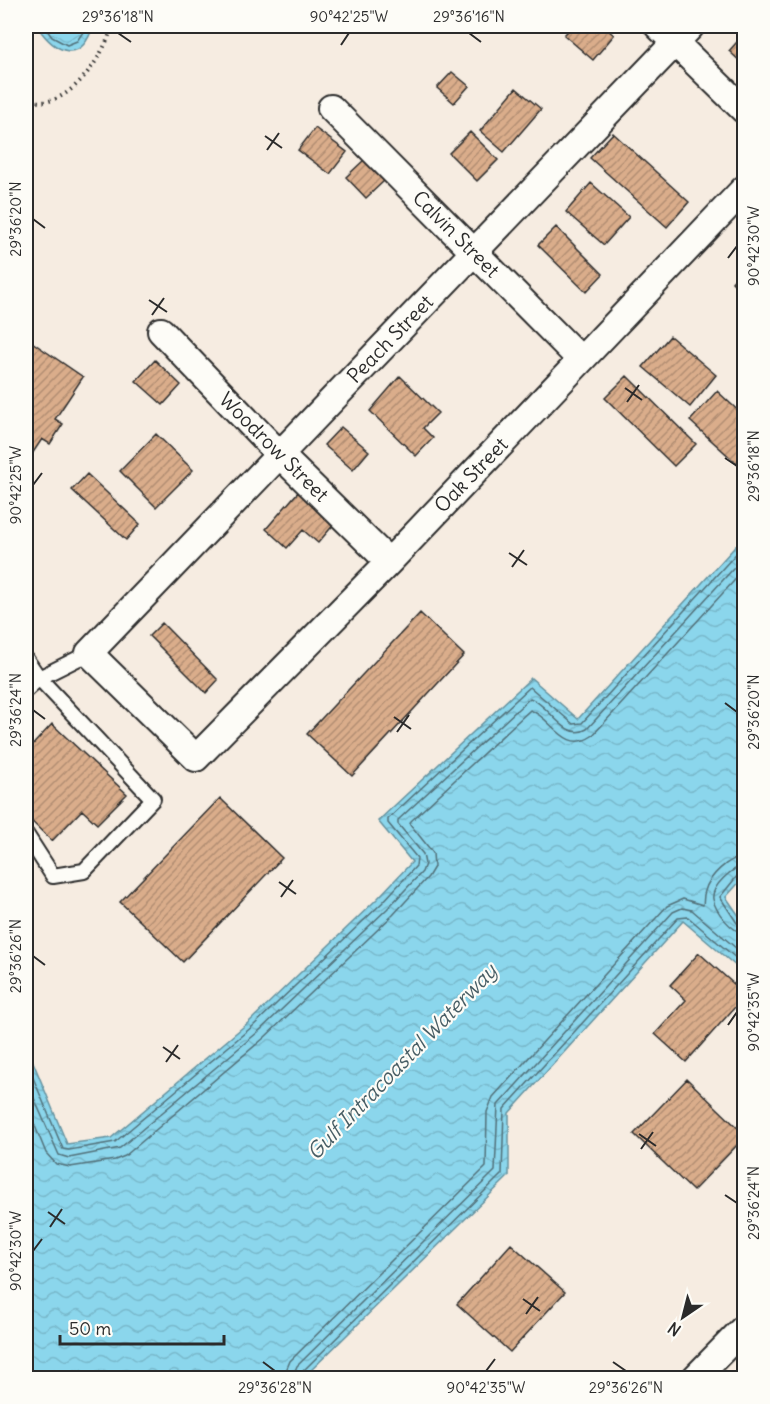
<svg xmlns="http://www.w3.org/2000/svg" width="770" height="1404" viewBox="0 0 770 1404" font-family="Delius,sans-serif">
<defs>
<pattern id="water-waves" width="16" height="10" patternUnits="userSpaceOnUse" patternTransform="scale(1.5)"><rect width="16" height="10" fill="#8bd6ec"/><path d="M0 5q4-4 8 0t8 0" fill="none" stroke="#78b8cb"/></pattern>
<pattern id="building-hatch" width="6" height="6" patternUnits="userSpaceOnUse" patternTransform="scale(1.5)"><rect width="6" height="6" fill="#daad8b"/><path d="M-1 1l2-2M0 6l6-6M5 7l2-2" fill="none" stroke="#b18d72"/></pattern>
</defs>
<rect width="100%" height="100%" fill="#f6ece1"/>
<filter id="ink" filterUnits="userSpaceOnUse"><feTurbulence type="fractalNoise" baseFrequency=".0167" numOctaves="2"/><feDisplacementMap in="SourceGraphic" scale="12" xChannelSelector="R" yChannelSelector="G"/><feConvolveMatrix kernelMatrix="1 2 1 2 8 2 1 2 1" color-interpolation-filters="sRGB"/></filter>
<g filter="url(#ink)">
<path fill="url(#water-waves)" stroke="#65929f" stroke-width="1.5" d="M 37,26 L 93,26 C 81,65 55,53 37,26 Z
M 744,537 L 744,877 L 726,897 L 744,923 L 744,973 L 683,921 L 509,1113 L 509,1176 L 303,1378 L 26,1378 L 26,1045 L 67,1144 L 111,1138 L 249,1022 L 377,899 L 412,862 L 378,821 L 531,678 L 578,719 Z"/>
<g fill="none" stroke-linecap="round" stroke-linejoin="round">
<path stroke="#516f78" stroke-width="1.5" d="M 44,26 L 52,37 L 67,45 L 77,41 L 87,26
M 744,866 C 733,867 711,886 713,899 C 715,911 732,932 744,933
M 744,873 L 738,875 L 720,897 L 737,923 L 744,925
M 26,1061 L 63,1149 L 69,1150 L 115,1142 L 253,1026 L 382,903 L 416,866 L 417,858 L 388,823 L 388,819 L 530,687 L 573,724 L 582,723 L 744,545
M 26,1080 L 59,1155 L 69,1158 L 120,1148 L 258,1032 L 387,909 L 422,872 L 425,864 L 423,854 L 398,824 L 398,820 L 530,698 C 549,704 564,742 587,729 L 744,557
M 26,1104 L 46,1153 L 56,1164 L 70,1167 L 115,1160 L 125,1156 L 264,1038 L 393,915 L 428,877 L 434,867 L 433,853 L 410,824 L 411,821 L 530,710 C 552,717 564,755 592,736 L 744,570
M 283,1378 L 290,1361 L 486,1167 L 487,1112 L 493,1097 L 667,906 L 683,899 L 703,905 C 704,901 703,896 705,891 C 709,876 729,857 744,857
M 292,1378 L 297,1366 L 495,1171 L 498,1105 L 673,912 L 682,908 L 692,910 L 744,955
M 300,1378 L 302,1372 L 502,1174 L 504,1109 L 678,918 L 688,917 L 744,965"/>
</g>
<path fill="url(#building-hatch)" stroke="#2b2b2b" stroke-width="1.5" d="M 573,26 L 603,26 L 614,35 L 593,60 L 564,35 Z
M 744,34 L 744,65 L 729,51 Z
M 452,72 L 469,86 L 454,103 L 437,88 Z
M 516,88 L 541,109 L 504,152 L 480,131 Z
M 315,128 L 347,152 L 330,174 L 298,150 Z
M 470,132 L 498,160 L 477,181 L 449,153 Z
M 613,133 L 689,202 L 667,227 L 590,158 Z
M 365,159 L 384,181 L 366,198 L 346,177 Z
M 591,183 L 629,217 L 604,245 L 566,212 Z
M 556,227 L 603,274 L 586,292 L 538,245 Z
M 744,268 L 744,294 L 732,282 Z
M 670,336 L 716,375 L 690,407 L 643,367 Z
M 26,338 L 83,377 L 55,419 L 63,424 L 50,444 L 42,439 L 26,463 Z
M 155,360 L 181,385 L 163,405 L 136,381 Z
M 400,376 L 438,413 L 423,428 L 433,438 L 416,456 L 370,411 Z
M 627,376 L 696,444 L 674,466 L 605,398 Z
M 717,391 L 744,416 L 744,470 L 690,421 Z
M 341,427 L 369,451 L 353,470 L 324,445 Z
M 156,434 L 193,470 L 156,507 L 120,471 Z
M 87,474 L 140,524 L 126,540 L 72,490 Z
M 298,492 L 335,523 L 318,543 L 303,530 L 287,548 L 266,529 Z
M 420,613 L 464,655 L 352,776 L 307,734 Z
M 162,623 L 218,680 L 206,693 L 149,636 Z
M 52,724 L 127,794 L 97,824 L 82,810 L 52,841 L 26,816 L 26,764 L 30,759 L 26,752 Z
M 220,798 L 282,858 L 183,962 L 120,902 Z
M 699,953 L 744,993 L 744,997 L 686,1062 L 655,1034 L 686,1000 L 670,985 Z
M 687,1079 L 744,1134 L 744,1138 L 693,1191 L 634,1134 Z
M 511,1244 L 565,1292 L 510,1352 L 457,1304 Z"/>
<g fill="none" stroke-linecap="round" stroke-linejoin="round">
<defs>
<path id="service" d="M 26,659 L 39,678 L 89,653
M 26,690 L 39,678 L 153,799 L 84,871 L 53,876 L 26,834"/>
<path id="minor" d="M 658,26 L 744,110
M 691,26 L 89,653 L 196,758 L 389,562 L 744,189
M 331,108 L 581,360
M 161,331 L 280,455 L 389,562
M 695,1378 L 744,1328"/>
</defs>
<use href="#service" stroke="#2b2b2b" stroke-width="18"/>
<use href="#minor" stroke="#2b2b2b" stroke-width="30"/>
<path stroke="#2b2b2b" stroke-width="4" stroke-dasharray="1.5 4.5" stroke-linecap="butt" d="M 26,98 C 63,118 105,56 112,26"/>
<use href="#service" stroke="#fdfcf7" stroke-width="14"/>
<use href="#minor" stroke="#fdfcf7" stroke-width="26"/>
</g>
</g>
<path fill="none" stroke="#2b2b2b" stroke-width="2" d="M 118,33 L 131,42M 469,33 L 481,42M 341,45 L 349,33M 265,136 L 282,148M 267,150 L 279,133M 33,219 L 45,228M 728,258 L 737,246M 149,300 L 167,312M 152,315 L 164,298M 625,388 L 642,400M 627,402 L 639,385M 725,458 L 737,466M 33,485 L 42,473M 509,553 L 527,565M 512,567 L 524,550M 725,703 L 737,712M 33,710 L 45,719M 394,717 L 411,729M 397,732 L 409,715M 279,882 L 296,894M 281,897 L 293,880M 33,956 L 45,965M 728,1025 L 737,1012M 163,1047 L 180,1059M 166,1062 L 178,1045M 639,1134 L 656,1146M 641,1149 L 653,1132M 725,1195 L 737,1203M 48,1212 L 65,1224M 50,1227 L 62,1209M 33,1251 L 42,1239M 523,1299 L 540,1311M 526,1314 L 538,1297M 263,1362 L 275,1371M 613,1362 L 626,1371M 486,1371 L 495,1359"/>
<g text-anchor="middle" stroke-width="4.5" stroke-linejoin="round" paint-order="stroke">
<g font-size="20" fill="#2b2b2b" stroke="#fdfcf7">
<text transform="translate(456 234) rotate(45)" y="7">Calvin Street</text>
<text transform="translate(390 339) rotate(-46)" y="7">Peach Street</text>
<text transform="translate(274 447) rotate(45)" y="7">Woodrow Street</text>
<text transform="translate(471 475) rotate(-46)" y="7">Oak Street</text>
</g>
<g font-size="21" font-style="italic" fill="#485e65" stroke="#fdfcf7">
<text transform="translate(402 1062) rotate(-46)" y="7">Gulf Intracoastal Waterway</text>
</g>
</g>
<rect width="770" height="1404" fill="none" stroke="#fdfcf7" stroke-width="66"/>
<g transform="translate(683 1317) rotate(215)" stroke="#fdfcf7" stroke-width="4.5" paint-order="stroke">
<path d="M0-4.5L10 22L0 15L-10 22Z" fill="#2b2b2b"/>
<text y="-9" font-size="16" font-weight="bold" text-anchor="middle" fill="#2b2b2b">N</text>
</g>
<path d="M60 1335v9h164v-9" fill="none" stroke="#2b2b2b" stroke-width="3"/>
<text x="69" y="1335" font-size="18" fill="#2b2b2b" stroke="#fdfcf7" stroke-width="4.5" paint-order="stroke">50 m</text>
<rect x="33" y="33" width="704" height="1338" fill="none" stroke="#2b2b2b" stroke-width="2"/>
<g font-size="15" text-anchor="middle" fill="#2b2b2b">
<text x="118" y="22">29°36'18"N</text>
<text x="349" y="22">90°42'25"W</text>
<text x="469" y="22">29°36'16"N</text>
<text transform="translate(16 219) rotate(-90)" y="5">29°36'20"N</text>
<text transform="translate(754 246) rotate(-90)" y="5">90°42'30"W</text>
<text transform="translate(754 466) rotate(-90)" y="5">29°36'18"N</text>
<text transform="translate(16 485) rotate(-90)" y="5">90°42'25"W</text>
<text transform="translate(16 710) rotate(-90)" y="5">29°36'24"N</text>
<text transform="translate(754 712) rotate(-90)" y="5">29°36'20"N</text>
<text transform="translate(16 956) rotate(-90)" y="5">29°36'26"N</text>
<text transform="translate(754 1012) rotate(-90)" y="5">90°42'35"W</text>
<text transform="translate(754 1203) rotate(-90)" y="5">29°36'24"N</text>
<text transform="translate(16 1251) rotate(-90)" y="5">90°42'30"W</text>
<text x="275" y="1393">29°36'28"N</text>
<text x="486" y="1393">90°42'35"W</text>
<text x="626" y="1393">29°36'26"N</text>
</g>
</svg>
